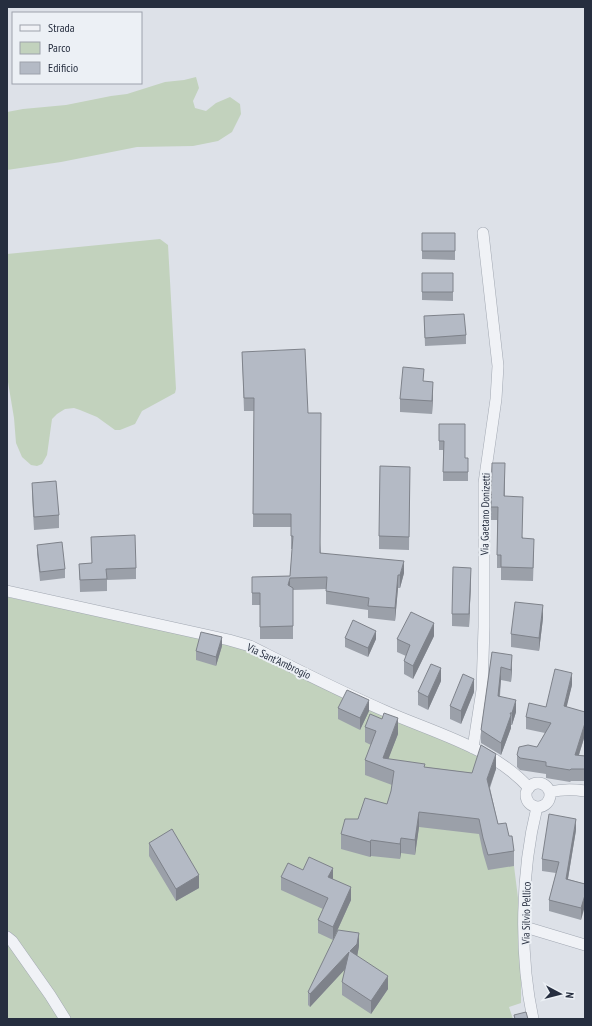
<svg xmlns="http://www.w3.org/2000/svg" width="592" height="1026" viewBox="0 0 592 1026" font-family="'PT Sans Narrow',sans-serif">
<rect width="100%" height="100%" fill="#dde1e8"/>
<path fill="#c2d2bd" d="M 196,77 L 199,88 L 193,101 L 195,108 L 206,111 L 216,103 L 230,97 L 240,104 L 241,114 L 232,132 L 218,141 L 193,146 L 137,147 L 61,162 L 7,170 L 7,112 L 23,109 L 66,105 L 111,96 L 127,94 L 165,82 L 184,80 Z
M 160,239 L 168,245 L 176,389 L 175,393 L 142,411 L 135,424 L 120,430 L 115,430 L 97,417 L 80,410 L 74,408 L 65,409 L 57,414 L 52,419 L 47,455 L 42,464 L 37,466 L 31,465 L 22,457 L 16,443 L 14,418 L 7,376 L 7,254 Z
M 7,597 L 240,645 L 487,758 L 497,765 L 487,794 L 498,839 L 512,851 L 514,866 L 518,898 L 521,954 L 521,1003 L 509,1007 L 513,1019 L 7,1019 Z"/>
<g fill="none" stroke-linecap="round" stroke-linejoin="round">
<defs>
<path id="minor" d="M 7,591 L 229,640 L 250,646 C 294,668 339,691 385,711 C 432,732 494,748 529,788
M 473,748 L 482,690 L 484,627 L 484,483 L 496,399 L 498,366 L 483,233
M526 795a12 12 0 1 1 24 0a12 12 0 1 1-24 0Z
M 550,792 C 562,789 573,789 585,791
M 525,927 L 585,945
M 7,937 L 12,941 L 50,995 L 65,1019
M 533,1019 C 519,954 521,871 537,807"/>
</defs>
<use href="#minor" stroke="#a2a8b2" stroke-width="12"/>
<use href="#minor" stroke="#f0f2f6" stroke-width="11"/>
</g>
<path fill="#9ba0a9" d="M 422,233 L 455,233 L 455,260 L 422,259 Z
M 422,273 L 453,273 L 453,301 L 422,300 Z
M 424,316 L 466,335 L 466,344 L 425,346 Z
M 242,352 L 308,413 L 321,553 L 404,573 L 400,588 L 398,588 L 395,621 L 368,618 L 368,610 L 326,604 L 326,589 L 293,590 L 293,639 L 260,639 L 260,605 L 252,605 L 252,577 L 290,576 L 292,549 L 291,549 L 291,527 L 253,527 L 254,411 L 244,411 Z
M 433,395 L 432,414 L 400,412 L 400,399 Z
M 439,424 L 465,458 L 468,458 L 468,481 L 443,481 L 443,450 L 439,450 Z
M 410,467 L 409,550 L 379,549 L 379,536 Z
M 505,476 L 505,496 L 523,538 L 534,552 L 533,581 L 501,580 L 501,568 L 497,568 L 497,520 L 491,520 L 491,507 Z
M 32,483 L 59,515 L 59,528 L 34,530 L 32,496 Z
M 91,537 L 136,568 L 136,579 L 107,580 L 107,591 L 80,592 L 79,564 L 92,563 Z
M 37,545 L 65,569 L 65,578 L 40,581 L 37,554 Z
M 471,581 L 469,627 L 452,626 L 452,614 Z
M 543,618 L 539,651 L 511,647 L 511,634 Z
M 434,636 L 413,679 L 404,674 L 404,661 L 406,656 L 397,652 L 397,639 Z
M 345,638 L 376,639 L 368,657 L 345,647 Z
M 222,646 L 216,666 L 196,660 L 196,651 Z
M 492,652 L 512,668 L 511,682 L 501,680 L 500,696 L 516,712 L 512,725 L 511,725 L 511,728 L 501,755 L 481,743 L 481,730 Z
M 441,681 L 428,710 L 418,705 L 418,692 Z
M 572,685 L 566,707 L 585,712 L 585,735 L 579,755 L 585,756 L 585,781 L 571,781 L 570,782 L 546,778 L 546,774 L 520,770 L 517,767 L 517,755 L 537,747 L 545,733 L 526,729 L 526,717 L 546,707 Z
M 474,692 L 461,724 L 450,719 L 450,706 Z
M 338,708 L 369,711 L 360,730 L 338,719 Z
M 365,727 L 398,734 L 388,759 L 425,767 L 472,773 L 496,769 L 490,788 L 498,824 L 509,836 L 514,851 L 514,866 L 488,870 L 483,853 L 479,834 L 419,827 L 415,855 L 401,853 L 400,859 L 371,856 L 370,857 L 341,849 L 341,834 L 358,819 L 387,804 L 391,791 L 392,785 L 365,775 L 365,760 L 371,745 L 365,742 Z
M 576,830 L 568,879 L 585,884 L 581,920 L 549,911 L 549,900 L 556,873 L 542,871 L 542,859 Z
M 149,843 L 199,888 L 176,901 L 149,856 Z
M 303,870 L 333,879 L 351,900 L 333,940 L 318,933 L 318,920 L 323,909 L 281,890 L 281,877 Z
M 359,946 L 357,956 L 388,989 L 371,1014 L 342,995 L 342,982 L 345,969 L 310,1007 L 308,1005 L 308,992 Z"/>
<path fill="#7e828a" d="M 433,382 L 433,395 L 432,414 L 432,401 Z
M 404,561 L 404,573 L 400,588 L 400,575 Z
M 471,568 L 471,581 L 469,627 L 469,614 Z
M 398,575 L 398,588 L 395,621 L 395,608 Z
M 290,578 L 290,590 L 288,585 Z
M 543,605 L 543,618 L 539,651 L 539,638 Z
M 434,623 L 434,636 L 413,679 L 413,666 Z
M 376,631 L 376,639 L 368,657 L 368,648 Z
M 222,637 L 222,646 L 216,666 L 216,657 Z
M 512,655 L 512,668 L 511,682 L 511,670 Z
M 501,667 L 501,680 L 498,708 L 498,696 Z
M 441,668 L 441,681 L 428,710 L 428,697 Z
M 572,673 L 572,685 L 564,718 L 564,706 Z
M 474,679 L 474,692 L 461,724 L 461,711 Z
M 369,700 L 369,711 L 360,730 L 360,718 Z
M 516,700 L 516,712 L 512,725 L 512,713 Z
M 511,715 L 511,728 L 501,755 L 501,743 Z
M 398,718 L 398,734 L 385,768 L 383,758 Z
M 585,723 L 585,735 L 575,767 L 575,755 Z
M 496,754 L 496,769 L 487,794 L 487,779 Z
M 419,812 L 419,827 L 415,855 L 415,840 Z
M 576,819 L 576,830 L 566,890 L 566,879 Z
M 401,838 L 401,853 L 400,859 L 400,844 Z
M 371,840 L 371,856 L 370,857 L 370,842 Z
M 333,868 L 333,881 L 328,877 Z
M 199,875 L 199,888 L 176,901 L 176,889 Z
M 351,887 L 351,900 L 333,940 L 333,927 Z
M 585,895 L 585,906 L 581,920 L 581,908 Z
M 359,933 L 359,946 L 357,957 L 350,951 Z
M 349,952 L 349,965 L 310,1007 L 310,994 Z
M 388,976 L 388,989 L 371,1014 L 371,1001 Z"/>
<path fill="#b4bac5" stroke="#7e828a" d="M 422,233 L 455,233 L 455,251 L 422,251 Z
M 422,273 L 453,273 L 453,292 L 422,292 Z
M 464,314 L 466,335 L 425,338 L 424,316 Z
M 305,349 L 308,413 L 321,413 L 320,553 L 404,561 L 400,575 L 398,575 L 395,608 L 368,606 L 369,598 L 326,591 L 327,577 L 290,578 L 288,585 L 293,588 L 293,626 L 260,627 L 260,593 L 252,593 L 252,577 L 290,576 L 293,536 L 291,536 L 291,514 L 253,514 L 254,398 L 244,398 L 242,352 Z
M 403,367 L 424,369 L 423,381 L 433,382 L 432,401 L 400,399 Z
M 439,424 L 465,424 L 465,458 L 468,458 L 468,472 L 443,472 L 444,441 L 439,441 Z
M 492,463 L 505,463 L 504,496 L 523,497 L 522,538 L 534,539 L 533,568 L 501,567 L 501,555 L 497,555 L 498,507 L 491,507 Z
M 380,466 L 410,467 L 409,537 L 379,536 Z
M 56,481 L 59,515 L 34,517 L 32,483 Z
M 135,535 L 136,568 L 106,569 L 107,579 L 80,580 L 79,564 L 92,563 L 91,537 Z
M 62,542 L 65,569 L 40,572 L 37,545 Z
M 453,567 L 471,568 L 469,614 L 452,614 Z
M 515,602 L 543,605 L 539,638 L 511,634 Z
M 411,612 L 434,623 L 413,666 L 404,661 L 410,645 L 397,639 Z
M 353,620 L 376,631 L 368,648 L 345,638 Z
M 201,632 L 222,637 L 216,657 L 196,651 Z
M 492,652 L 512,655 L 511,670 L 501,667 L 498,696 L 516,700 L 512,713 L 510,713 L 511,715 L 501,743 L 481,730 Z
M 431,664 L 441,668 L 428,697 L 418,692 Z
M 555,669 L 572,673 L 564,706 L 585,712 L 585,723 L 575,755 L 585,756 L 585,769 L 571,769 L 570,770 L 546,766 L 546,762 L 520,758 L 517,755 L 519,747 L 528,745 L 537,747 L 551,723 L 526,717 L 529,703 L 546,707 Z
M 463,674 L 474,679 L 461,711 L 450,706 Z
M 347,690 L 369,700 L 360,718 L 338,708 Z
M 384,713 L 398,718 L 383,758 L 425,764 L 424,767 L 472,773 L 481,745 L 496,754 L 487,779 L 498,824 L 506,823 L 509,836 L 512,836 L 514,851 L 488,855 L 483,838 L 479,819 L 419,812 L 415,840 L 401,838 L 400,844 L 371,840 L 370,842 L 341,834 L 345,819 L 358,819 L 365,798 L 387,804 L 391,791 L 394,771 L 365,760 L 376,731 L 365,727 L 370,714 L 382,719 Z
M 549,814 L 576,819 L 566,879 L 585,884 L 585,895 L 581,908 L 549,900 L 559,862 L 542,859 Z
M 172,829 L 199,875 L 176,889 L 149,843 Z
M 309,857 L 333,868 L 328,877 L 351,887 L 333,927 L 318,920 L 328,898 L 281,877 L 288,863 L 303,870 Z
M 338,930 L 359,933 L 357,944 L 350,951 L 388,976 L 371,1001 L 342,982 L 349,952 L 310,994 L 308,992 Z
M 526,1012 L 528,1019 L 515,1019 L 514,1015 Z"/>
<g text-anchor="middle" stroke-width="4" stroke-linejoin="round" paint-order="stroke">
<g font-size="11" fill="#262e3f" stroke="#ecf0f5">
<text transform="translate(485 514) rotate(-89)" y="4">Via Gaetano Donizetti</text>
<text transform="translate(279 661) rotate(25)" y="4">Via Sant'Ambrogio</text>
<text transform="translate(526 913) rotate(-89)" y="4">Via Silvio Pellico</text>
</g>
</g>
<rect width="592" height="1026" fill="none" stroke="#262e3f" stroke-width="16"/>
<rect x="12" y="12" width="130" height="72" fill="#ecf0f5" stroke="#9da2ac"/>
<rect x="20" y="25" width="20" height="6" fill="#f0f2f6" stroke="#9da2ac"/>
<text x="48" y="32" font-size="12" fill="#262e3f">Strada</text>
<rect x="20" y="42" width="20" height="12" fill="#c2d2bd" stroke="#9da2ac"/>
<text x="48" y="52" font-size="12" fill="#262e3f">Parco</text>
<rect x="20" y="62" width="20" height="12" fill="#b4bac5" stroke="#9da2ac"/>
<text x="48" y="72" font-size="12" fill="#262e3f">Edificio</text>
<g transform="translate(560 994) rotate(97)" stroke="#ecf0f5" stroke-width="3" paint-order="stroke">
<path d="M0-3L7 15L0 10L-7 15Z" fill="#262e3f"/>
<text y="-6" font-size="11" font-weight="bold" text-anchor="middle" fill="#262e3f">N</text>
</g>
</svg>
